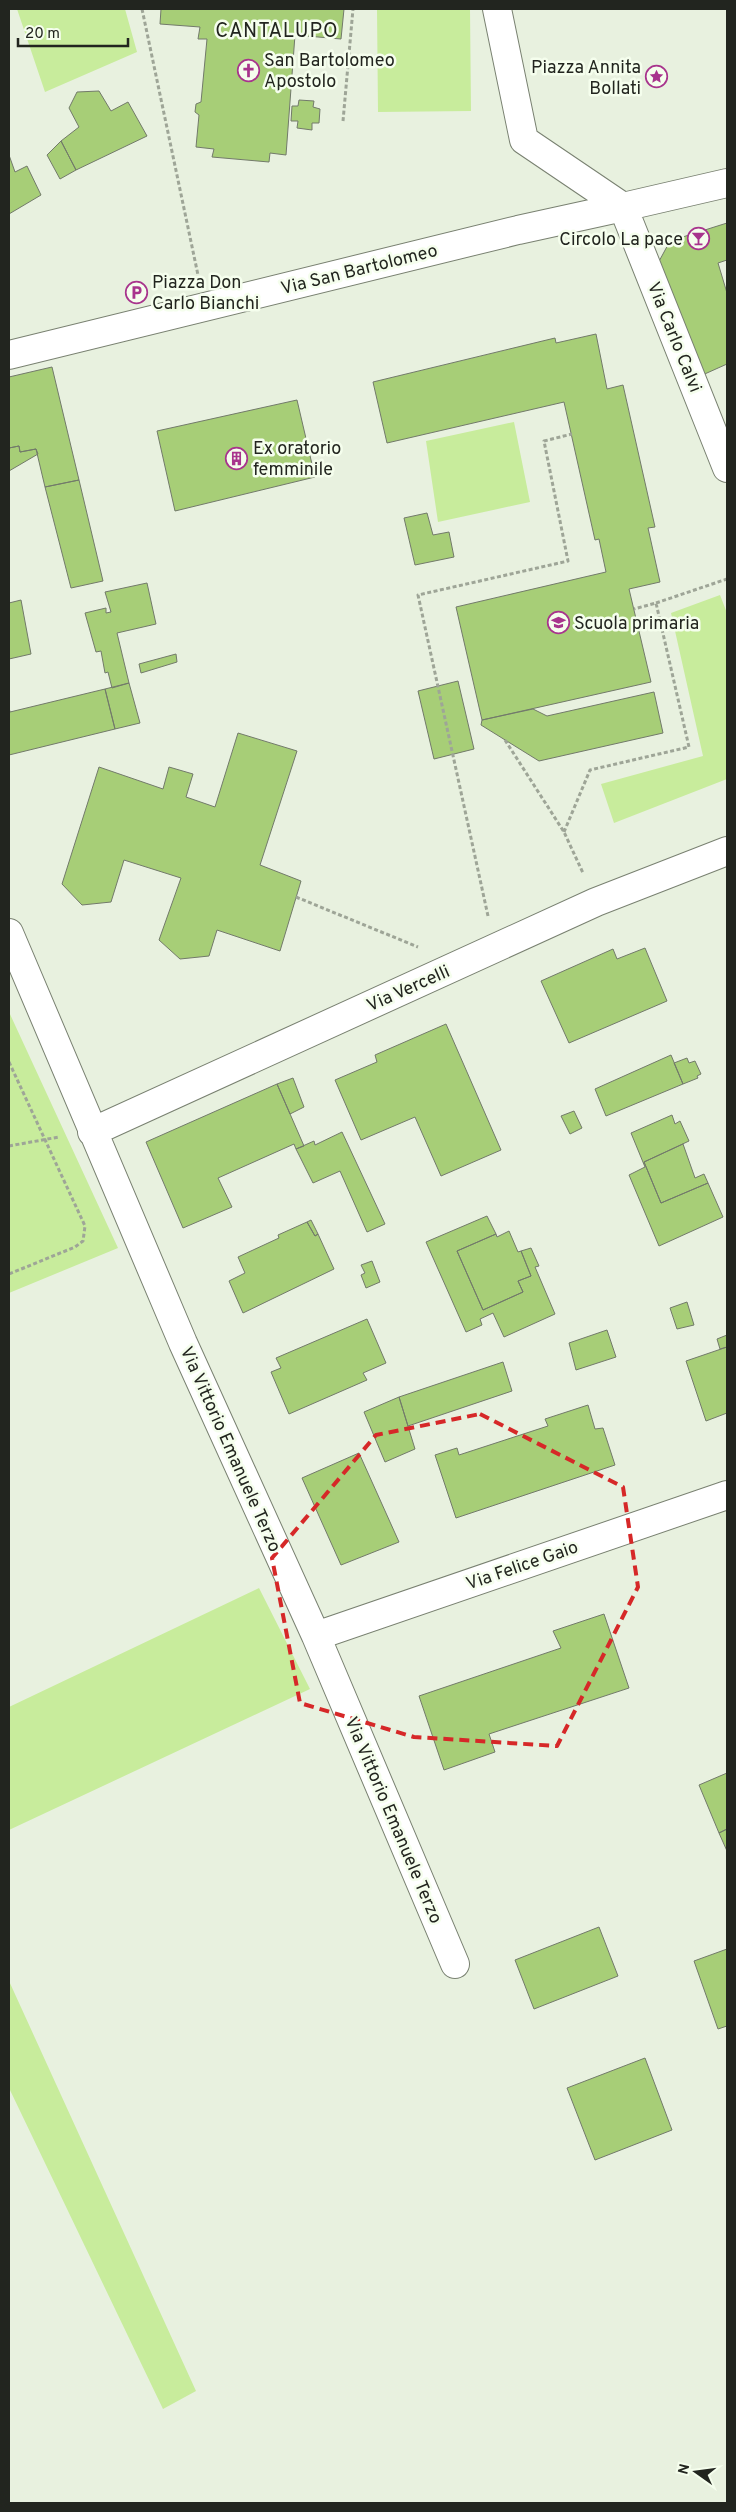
<svg xmlns="http://www.w3.org/2000/svg" width="736" height="2512" viewBox="0 0 736 2512" font-family="Overpass,sans-serif">
<rect width="100%" height="100%" fill="#e8f1df"/>
<path fill="#c8ec9c" d="M 17,9 L 125,9 L 137,52 L 45,92 Z
M 377,9 L 470,9 L 471,111 L 378,112 Z
M 514,422 L 530,502 L 438,522 L 426,441 Z
M 720,595 L 727,613 L 727,779 L 614,823 L 601,784 L 703,756 L 671,613 Z
M 9,1012 L 118,1248 L 9,1293 Z
M 259,1588 L 310,1689 L 9,1830 L 9,1707 Z
M 9,1981 L 196,2391 L 163,2409 L 9,2088 Z"/>
<path fill="#a7ce77" stroke="#727a6a" d="M 161,9 L 344,9 L 341,39 L 295,35 L 286,155 L 270,153 L 269,162 L 212,157 L 214,149 L 196,147 L 199,115 L 195,112 L 196,104 L 201,102 L 207,39 L 198,39 L 200,27 L 160,24 Z
M 99,91 L 111,111 L 128,102 L 147,136 L 76,170 L 61,141 L 79,127 L 69,108 L 77,92 Z
M 299,100 L 314,101 L 313,107 L 320,109 L 319,123 L 312,123 L 312,130 L 297,128 L 298,121 L 291,121 L 292,106 L 298,106 Z
M 61,141 L 76,170 L 60,179 L 47,155 Z
M 9,155 L 15,172 L 27,166 L 41,195 L 9,214 Z
M 727,223 L 727,260 L 718,263 L 727,293 L 727,364 L 698,377 L 657,265 L 670,241 Z
M 596,334 L 607,389 L 623,385 L 655,527 L 648,528 L 660,582 L 629,589 L 651,682 L 482,720 L 456,607 L 606,572 L 599,539 L 595,540 L 564,402 L 387,443 L 373,382 L 555,338 L 556,343 Z
M 52,367 L 79,480 L 45,487 L 36,449 L 20,452 L 19,446 L 9,448 L 9,377 Z
M 297,400 L 315,477 L 175,511 L 157,431 Z
M 19,446 L 20,452 L 36,449 L 38,454 L 9,471 L 9,448 Z
M 79,480 L 103,581 L 71,588 L 45,487 Z
M 427,513 L 433,535 L 449,532 L 454,557 L 415,565 L 404,518 Z
M 147,583 L 156,624 L 117,633 L 129,683 L 112,688 L 108,672 L 105,673 L 101,651 L 96,652 L 85,613 L 106,608 L 106,613 L 111,612 L 105,592 Z
M 21,600 L 31,654 L 9,659 L 9,603 Z
M 176,654 L 177,662 L 141,673 L 139,664 Z
M 458,681 L 474,749 L 434,759 L 418,691 Z
M 129,683 L 140,723 L 115,729 L 105,689 Z
M 105,689 L 115,729 L 9,755 L 9,707 L 10,712 Z
M 654,692 L 663,733 L 539,761 L 481,725 L 482,720 L 533,709 L 547,716 Z
M 238,733 L 297,751 L 260,865 L 301,881 L 280,951 L 217,930 L 209,956 L 180,959 L 159,940 L 181,878 L 124,860 L 111,902 L 82,905 L 62,884 L 99,767 L 163,789 L 169,767 L 193,774 L 186,797 L 215,807 Z
M 645,948 L 667,1001 L 569,1043 L 541,981 L 613,949 L 617,959 Z
M 446,1024 L 501,1150 L 441,1176 L 415,1117 L 361,1140 L 335,1080 L 377,1062 L 375,1055 Z
M 671,1055 L 683,1084 L 606,1116 L 595,1089 Z
M 687,1058 L 689,1063 L 695,1061 L 701,1074 L 697,1076 L 698,1078 L 683,1084 L 674,1063 Z
M 293,1078 L 304,1107 L 290,1114 L 277,1084 Z
M 277,1084 L 304,1146 L 296,1149 L 294,1144 L 218,1178 L 232,1207 L 183,1228 L 146,1142 Z
M 574,1111 L 582,1128 L 570,1134 L 561,1116 Z
M 672,1115 L 675,1124 L 680,1121 L 689,1141 L 644,1162 L 661,1203 L 708,1183 L 723,1217 L 659,1246 L 629,1175 L 645,1167 L 631,1133 Z
M 342,1132 L 385,1224 L 367,1232 L 340,1171 L 313,1183 L 296,1149 L 314,1141 L 315,1145 Z
M 683,1144 L 695,1178 L 704,1174 L 708,1183 L 661,1203 L 644,1162 Z
M 487,1216 L 496,1234 L 457,1251 L 483,1310 L 523,1292 L 518,1281 L 531,1276 L 521,1251 L 531,1248 L 539,1266 L 535,1267 L 555,1314 L 504,1337 L 493,1313 L 480,1319 L 482,1325 L 466,1332 L 426,1242 Z
M 311,1220 L 318,1234 L 315,1236 L 307,1222 Z
M 307,1222 L 315,1236 L 318,1234 L 334,1269 L 243,1313 L 229,1281 L 245,1273 L 238,1257 L 279,1238 L 278,1235 Z
M 509,1231 L 518,1252 L 521,1251 L 531,1276 L 518,1281 L 523,1292 L 483,1310 L 457,1251 L 496,1234 L 497,1237 Z
M 372,1261 L 380,1282 L 366,1288 L 361,1275 L 365,1273 L 361,1265 Z
M 687,1302 L 694,1325 L 677,1329 L 670,1308 Z
M 367,1319 L 386,1363 L 363,1373 L 367,1380 L 289,1414 L 271,1372 L 281,1368 L 276,1358 Z
M 607,1330 L 616,1357 L 576,1370 L 569,1343 Z
M 727,1335 L 727,1347 L 720,1349 L 717,1339 Z
M 727,1347 L 727,1413 L 706,1421 L 686,1361 Z
M 503,1362 L 512,1391 L 408,1426 L 399,1397 Z
M 399,1397 L 415,1449 L 385,1462 L 364,1412 Z
M 588,1405 L 595,1429 L 603,1428 L 615,1465 L 456,1518 L 435,1455 L 457,1448 L 459,1455 L 505,1440 L 548,1426 L 545,1419 Z
M 359,1453 L 399,1542 L 341,1565 L 302,1478 Z
M 604,1614 L 629,1688 L 489,1734 L 495,1752 L 444,1770 L 419,1696 L 561,1648 L 553,1631 Z
M 727,1773 L 727,1829 L 719,1833 L 699,1785 Z
M 727,1829 L 727,1851 L 719,1833 Z
M 599,1927 L 618,1976 L 534,2009 L 515,1960 Z
M 727,1949 L 727,2026 L 718,2029 L 694,1961 Z
M 645,2058 L 672,2130 L 595,2160 L 567,2088 Z"/>
<g fill="none" stroke-linecap="round" stroke-linejoin="round">
<defs>
<path id="minor" d="M 497,9 L 524,140 L 623,207
M 9,355 L 518,230 L 623,207
M 9,933 L 183,1343 L 316,1636 L 455,1964
M 92,1132 L 596,902 L 727,851
M 316,1636 L 727,1495"/>
<path id="tertiary" d="M 727,183 L 623,207 L 727,468"/>
</defs>
<use href="#minor" stroke="#798171" stroke-width="30"/>
<use href="#tertiary" stroke="#798171" stroke-width="30"/>
<path stroke="#9ea597" stroke-width="3" stroke-dasharray="4 2.5" stroke-linecap="butt" d="M 142,9 L 198,275
M 343,121 L 353,9
M 656,603 L 727,579
M 505,740 L 564,832 L 583,873
M 564,832 L 590,770 L 689,747 L 656,603 L 634,609
M 296,897 L 418,947
M 488,916 L 418,595 L 568,561 L 544,441 L 572,434
M 9,1062 L 85,1226 L 83,1241 L 75,1247 L 9,1274
M 9,1146 L 59,1137"/>
<use href="#minor" stroke="#fff" stroke-width="28"/>
<use href="#tertiary" stroke="#fff" stroke-width="28"/>
</g>
<path fill="none" stroke="#d62828" stroke-width="4" stroke-dasharray="10 6" stroke-linejoin="round" d="M 480,1414 L 623,1487 L 638,1587 L 557,1746 L 414,1737 L 300,1703 L 272,1558 L 376,1435 Z"/>
<defs>
<symbol id="church-ring" viewBox="-11 -11 22 22"><circle r="9.5" fill="#f5feed" stroke="#a8348d" stroke-width="1.5"/><path d="M-1.2-6h2.4v3.5h3.3v2.4h-3.3V6h-2.4V-.1h-3.3v-2.4h3.3Z" fill="#a8348d"/></symbol>
<symbol id="sight-ring" viewBox="-11 -11 22 22"><circle r="9.5" fill="#f5feed" stroke="#a8348d" stroke-width="1.5"/><path d="M0-6L1.8-2.2L6-1.7L2.9 1.2L3.7 5.4L0 3.3L-3.7 5.4L-2.9 1.2L-6-1.7L-1.8-2.2Z" fill="#a8348d"/></symbol>
<symbol id="bar-ring" viewBox="-11 -11 22 22"><circle r="9.5" fill="#f5feed" stroke="#a8348d" stroke-width="1.5"/><path d="M-6-5H6L.8 .8V4.5H3.5V6h-7V4.5H-.8V.8Z" fill="#a8348d"/></symbol>
<symbol id="parking-ring" viewBox="-11 -11 22 22"><circle r="9.5" fill="#f5feed" stroke="#a8348d" stroke-width="1.5"/><path d="M-3.5-5.5H1a3.5 3.5 0 0 1 0 7H-1V5.5H-3.5ZM-1-3.4V-.6H.8a1.4 1.4 0 0 0 0-2.8Z" fill="#a8348d"/></symbol>
<symbol id="building-ring" viewBox="-11 -11 22 22"><circle r="9.5" fill="#f5feed" stroke="#a8348d" stroke-width="1.5"/><path d="M-4-6H4V6H1V3H-1V6H-4ZM-2.5-4.3h1.7v1.8h-1.7ZM.8-4.3h1.7v1.8H.8ZM-2.5-1h1.7V.8h-1.7ZM.8-1h1.7V.8H.8Z" fill="#a8348d"/></symbol>
<symbol id="school-ring" viewBox="-11 -11 22 22"><circle r="9.5" fill="#f5feed" stroke="#a8348d" stroke-width="1.5"/><path d="M0-5L7-2L0 1L-7-2ZM-4 1L0 2.5L4 1V4Q0 6-4 4Z" fill="#a8348d"/></symbol>
</defs>
<g fill-rule="evenodd">
<use href="#church-ring" x="236" y="58" width="25" height="25"/>
<use href="#sight-ring" x="644" y="64" width="25" height="25"/>
<use href="#bar-ring" x="686" y="226" width="25" height="25"/>
<use href="#parking-ring" x="124" y="280" width="25" height="25"/>
<use href="#building-ring" x="224" y="446" width="25" height="25"/>
<use href="#school-ring" x="546" y="610" width="25" height="25"/>
</g>
<g text-anchor="middle" stroke-width="5" stroke-linejoin="round" paint-order="stroke">
<g font-size="18" fill="#22251f" stroke="#f5feed" text-anchor="start">
<text x="264" y="66">San Bartolomeo<tspan x="264" dy="21">Apostolo</tspan></text>
<text x="641" y="73" text-anchor="end">Piazza Annita<tspan x="641" dy="21">Bollati</tspan></text>
<text x="683" y="245" text-anchor="end">Circolo La pace</text>
<text x="152" y="288">Piazza Don<tspan x="152" dy="21">Carlo Bianchi</tspan></text>
<text x="253" y="454">Ex oratorio<tspan x="253" dy="21">femminile</tspan></text>
<text x="574" y="629">Scuola primaria</text>
</g>
<g font-size="18" fill="#22251f" stroke="#f5feed">
<text transform="translate(359 269) rotate(-14)" y="6">Via San Bartolomeo</text>
<text transform="translate(675 337) rotate(68)" y="6">Via Carlo Calvi</text>
<text transform="translate(408 988) rotate(-24)" y="6">Via Vercelli</text>
<text transform="translate(231 1449) rotate(66)" y="6">Via Vittorio Emanuele Terzo</text>
<text transform="translate(522 1565) rotate(-19)" y="6">Via Felice Gaio</text>
<text transform="translate(394 1820) rotate(67)" y="6">Via Vittorio Emanuele Terzo</text>
</g>
<g font-size="20" letter-spacing="1" fill="#22251f" stroke="#f5feed">
<text x="277" y="37">CANTALUPO</text>
</g>
</g>
<rect width="736" height="2512" fill="none" stroke="#22251f" stroke-width="20"/>
<g transform="translate(696 2472) rotate(284)" stroke="#f5feed" stroke-width="4" paint-order="stroke">
<path d="M0-4L9 19L0 12L-9 19Z" fill="#22251f"/>
<text y="-8" font-size="14" font-weight="bold" text-anchor="middle" fill="#22251f">N</text>
</g>
<path d="M18 38v8h110v-8" fill="none" stroke="#22251f" stroke-width="2.5"/>
<text x="25" y="38" font-size="15" fill="#22251f" stroke="#f5feed" stroke-width="4" paint-order="stroke">20 m</text>
</svg>
